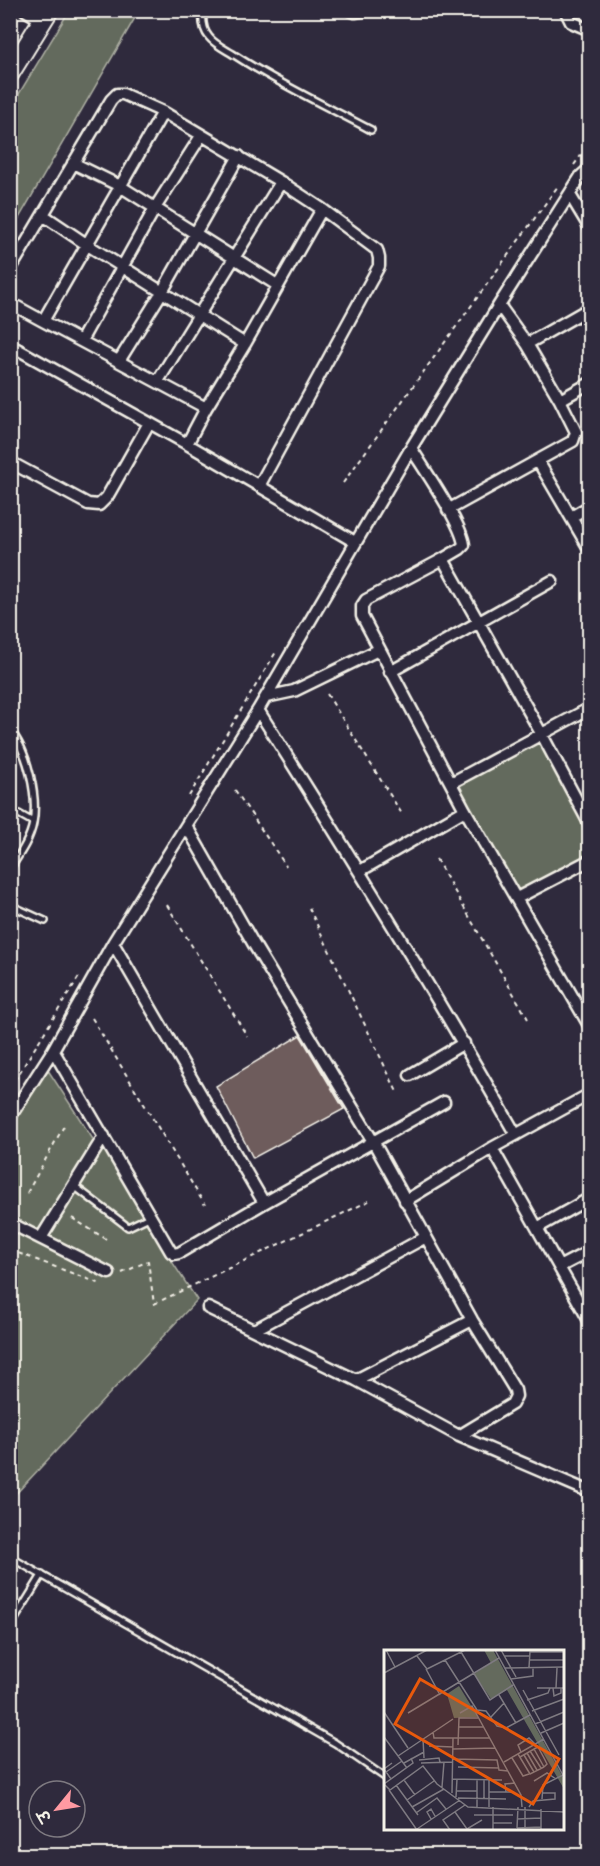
<svg xmlns="http://www.w3.org/2000/svg" width="600" height="1866" viewBox="0 0 600 1866" font-family="'Indie Flower','Playpen Sans Deva',sans-serif">
<rect width="100%" height="100%" fill="#2f2a3d"/>
<filter id="ink" filterUnits="userSpaceOnUse"><feTurbulence type="fractalNoise" baseFrequency=".0167" numOctaves="2"/><feDisplacementMap in="SourceGraphic" scale="12" xChannelSelector="R" yChannelSelector="G"/><feConvolveMatrix kernelMatrix="1 2 1 2 8 2 1 2 1" color-interpolation-filters="sRGB"/></filter>
<g filter="url(#ink)">
<path fill="#646a5d" stroke="#acaea2" stroke-width="1.5" d="M 69,11 L 139,11 L 11,232 L 11,107 Z
M 539,735 L 589,828 L 589,853 L 518,897 L 454,783 Z
M 44,1064 L 98,1147 L 101,1142 L 145,1220 L 197,1300 L 11,1499 L 11,1126 Z"/>
<path fill="#6e5b5c" stroke="#f4f1e8" stroke-width="1.5" d="M 300,1035 L 344,1109 L 253,1158 L 216,1086 Z"/>
<g fill="none" stroke-linecap="round" stroke-linejoin="round">
<defs>
<path id="lane" d="M 203,10 C 202,19 203,30 209,37 C 215,45 227,50 236,56 C 279,84 326,106 371,130
M 10,730 C 28,751 38,797 33,823 C 30,840 19,855 10,869
M 10,809 L 33,822
M 10,905 L 45,921
M 73,1185 L 128,1227 L 149,1217
M 10,1557 L 335,1743 L 386,1778
M 10,1627 L 42,1575"/>
<path id="street" d="M 25,10 L 43,21
M 350,10 L 355,12 L 366,10
M 565,10 L 571,22 L 590,30
M 163,112 L 43,321 L 206,408
M 73,163 L 120,186 L 277,285
M 570,195 L 590,228
M 43,215 L 86,244 L 245,344
M 10,270 L 111,100 L 117,94 L 123,94 L 163,112 L 281,182 L 322,209 L 245,344 L 206,408 L 187,444
M 10,303 L 43,321
M 499,305 L 527,344 L 560,400 L 590,383
M 81,341 L 155,208 L 201,136
M 527,344 L 590,308
M 10,345 L 187,444 L 355,542
M 119,361 L 162,292 L 239,156
M 158,381 L 281,182
M 411,448 C 424,469 462,524 464,545 L 460,549 L 443,559 L 366,600 L 362,606 L 362,616 L 465,810 L 590,1027
M 538,461 L 590,550
M 10,462 L 88,504 L 99,505 L 107,497 L 149,423
M 259,486 L 379,266 L 379,258 L 377,250 L 322,209
M 448,510 L 573,441 L 576,432 L 560,400
M 571,517 L 590,506
M 443,559 L 541,733 L 590,825
M 390,672 L 552,581
M 266,697 L 294,691 L 378,650
M 258,710 C 347,850 434,991 516,1135
M 451,783 L 590,708
M 187,827 L 253,943 L 374,1143 L 472,1320 L 515,1390 L 516,1396 L 512,1404 L 459,1436
M 360,871 L 465,810
M 517,898 L 590,860
M 113,943 L 264,1203
M 53,1050 L 171,1252 L 174,1254 L 179,1253 L 264,1203 L 444,1102
M 410,1075 L 464,1043
M 10,1117 L 53,1050 L 113,943 L 258,710 L 411,448 L 499,305 L 581,176 L 590,168
M 492,1148 L 590,1322
M 405,1201 L 492,1148 L 590,1094
M 10,1223 L 109,1273
M 537,1228 L 590,1198
M 41,1238 L 104,1136
M 559,1267 L 590,1251
M 208,1308 L 356,1380 L 459,1436 L 590,1492
M 254,1330 L 426,1237
M 356,1380 L 472,1320"/>
<path id="primary" d="M 10,73 L 49,10"/>
</defs>
<use href="#lane" stroke="#f4f1e8" stroke-width="10"/>
<use href="#street" stroke="#f4f1e8" stroke-width="15"/>
<use href="#primary" stroke="#f4f1e8" stroke-width="22"/>
<path stroke="#f4f1e8" stroke-width="2" stroke-dasharray="4.5 4.5" stroke-linecap="butt" d="M 574,165 L 590,143
M 343,483 L 558,186
M 327,694 L 402,814
M 235,790 L 286,866
M 189,796 L 276,652
M 436,859 L 528,1019
M 167,905 L 247,1036
M 309,908 L 398,1094
M 92,1018 L 205,1205
M 10,1088 L 80,975
M 27,1193 L 65,1124
M 72,1218 L 106,1239
M 10,1250 L 101,1284
M 122,1273 L 148,1261 L 154,1304 L 371,1200"/>
<use href="#lane" stroke="#2f2a3d" stroke-width="5"/>
<use href="#street" stroke="#2f2a3d" stroke-width="10"/>
<use href="#primary" stroke="#2f2a3d" stroke-width="18"/>
</g>
</g>
<g transform="translate(384 1650)">
<rect width="180" height="180" fill="#2f2a3d"/>
<path d="M 100,0 L 109,0 L 180,129 L 180,139 L 123,40 L 107,49 L 90,24 L 107,13 ZM 75,36 L 94,67 L 70,68 L 63,44 Z" fill="#646a5d"/>
<path fill="none" stroke="#7e7a81" stroke-width="1.5" d="M 2,0 L 11,17M 111,0 L 180,127M 117,0 L 132,27M 77,2 L 106,50 L 129,35M 33,6 L 43,19 L 81,0M 120,6 L 145,6M 61,10 L 93,60 L 102,61 L 113,76 L 122,78 L 146,65M 145,10 L 180,10M 145,17 L 146,2 L 180,2M 121,18 L 180,17M 42,19 L 56,45M 0,23 L 43,0M 127,29 L 149,26 L 149,17M 153,38 L 180,38M 169,38 L 170,46 L 177,43 L 177,38M 172,38 L 173,18M 139,40 L 175,105M 115,45 L 132,73M 143,50 L 164,43 L 166,38M 148,61 L 180,49M 0,62 L 24,98M 24,63 L 115,8M 76,63 L 88,56 L 137,145 L 138,157M 107,67 L 120,53M 151,74 L 180,62M 74,77 L 100,77M 49,82 L 50,88 L 106,88M 157,83 L 180,73M 0,87 L 23,118M 39,89 L 40,108M 74,95 L 75,68 L 94,68M 45,96 L 69,97M 69,99 L 111,98M 150,99 L 154,97 L 160,108 L 163,114 L 160,117M 146,101 L 157,118M 137,102 L 134,95 L 145,88 L 151,94M 143,103 L 153,120M 134,104 L 146,124 L 160,117M 140,105 L 150,122M 14,106 L 69,69M 136,107 L 150,99 L 160,117M 128,108 L 139,126 L 145,124M 69,109 L 113,110 L 115,120 L 124,121M 35,110 L 55,108 L 56,112M 120,112 L 160,89M 20,113 L 40,102M 37,113 L 68,112M 74,117 L 115,118M 2,122 L 18,111M 7,129 L 0,119 L 8,113M 68,129 L 118,130M 93,129 L 93,157M 100,129 L 100,149M 20,130 L 31,145M 105,130 L 105,157M 150,131 L 163,123 L 172,129M 0,134 L 6,140 L 39,116 L 53,134 L 84,157 L 180,162M 0,134 L 29,113 L 27,108M 12,135 L 34,165M 58,137 L 60,112M 5,140 L 33,180M 73,141 L 93,141M 105,142 L 127,142M 122,142 L 121,134 L 131,133M 68,143 L 69,88M 72,147 L 73,129M 74,148 L 122,149M 158,149 L 159,135 L 179,125M 23,150 L 50,131M 28,157 L 60,139M 109,157 L 109,180M 145,157 L 149,151 L 171,149 L 171,143 L 158,143M 71,162 L 83,179 L 98,170M 32,163 L 53,148 L 62,159M 90,165 L 129,165M 47,169 L 43,162 L 47,159 L 51,166M 133,169 L 157,168M 109,173 L 128,173M 133,178 L 157,177M 133,178 L 134,157M 33,179 L 76,150M 66,180 L 59,170 L 81,155M 141,180 L 141,157M 157,180 L 157,159"/>
<path fill="#e8590c" fill-opacity="0.15" stroke="#e8590c" stroke-width="3" d="M 36,29 L 175,109 L 149,154 L 11,74 Z"/>
<rect width="180" height="180" fill="none" stroke="#f4f1e8" stroke-width="3"/>
</g>
<rect width="600" height="1866" fill="none" stroke="#2f2a3d" stroke-width="36"/>
<rect x="18" y="18" width="564" height="1830" fill="none" stroke="#f4f1e8" stroke-width="2" filter="url(#ink)"/>
<g transform="translate(57 1809) rotate(240)"><circle r="28" fill="#2f2a3d" stroke="#7e7a81" stroke-width="1.5"/>
<path d="M0-4.5L10 22L0 15L-10 22Z" fill="#ff9aa2"/>
<text y="-9" font-size="16" font-weight="bold" text-anchor="middle" fill="#f4f1e8">उ</text>
</g>
</svg>
